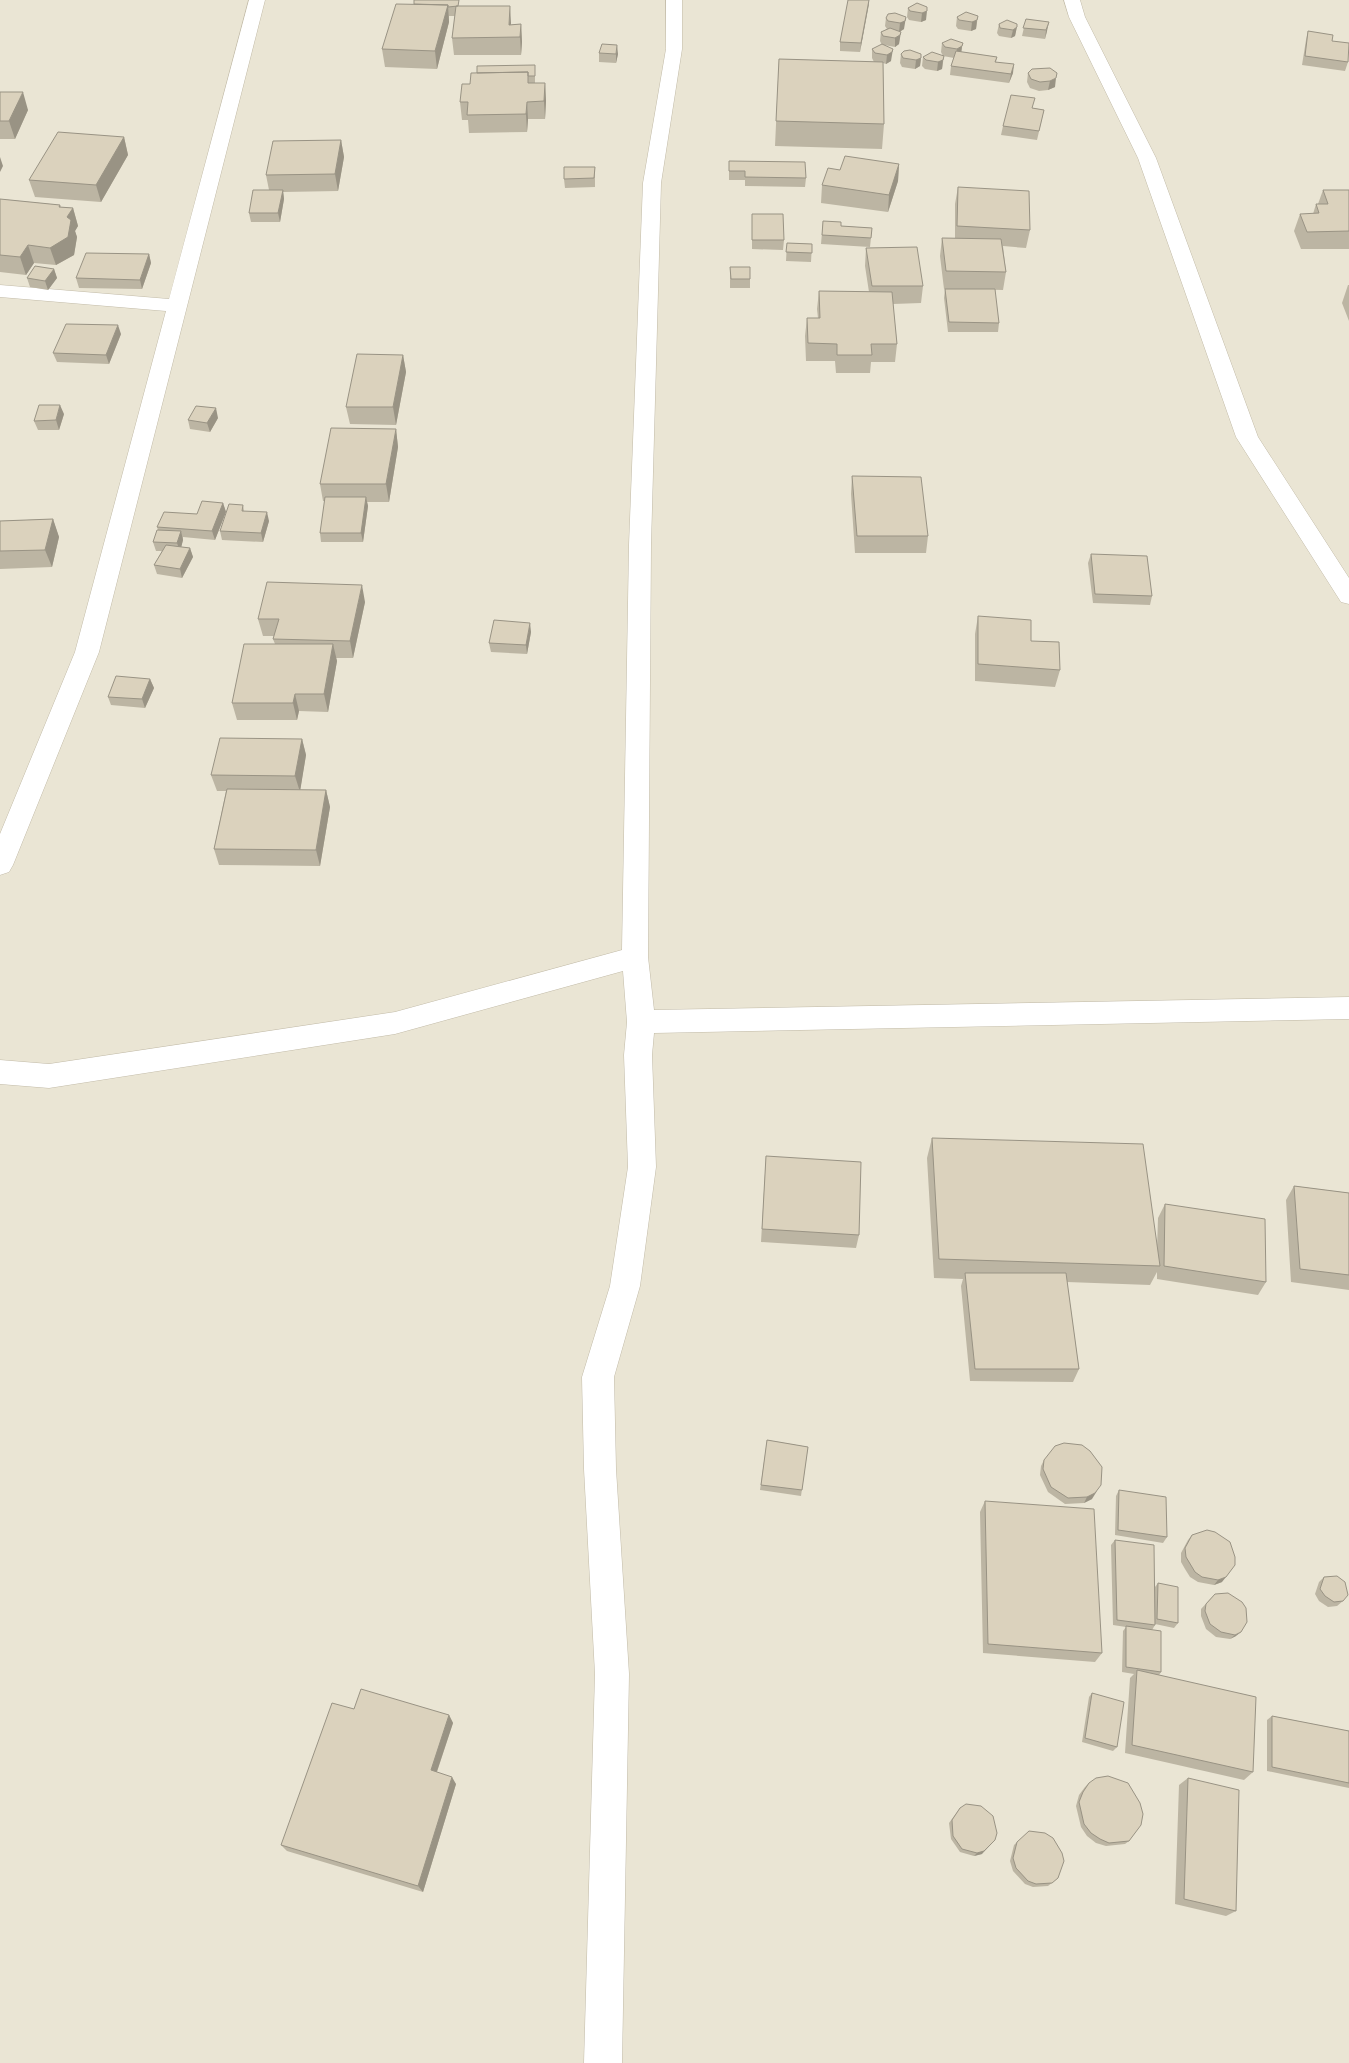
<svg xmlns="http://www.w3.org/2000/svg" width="1349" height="2063" viewBox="0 0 1349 2063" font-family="Jost,sans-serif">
<rect width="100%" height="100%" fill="#f5f2e6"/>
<path fill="#eae5d4" d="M 0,0 L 1349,0 L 1349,2063 L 0,2063 Z"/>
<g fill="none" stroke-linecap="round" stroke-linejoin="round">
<defs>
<path id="minor" d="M 249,0 L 265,0 L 99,652 L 13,865 L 9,872 L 0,875 L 0,834 L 75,652 L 166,311 L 0,297 L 0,285 L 169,299 Z
M 666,0 L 682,0 L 682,49 L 661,183 L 651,545 L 648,957 L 654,1010 L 1349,997 L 1349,1019 L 654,1033 L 652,1055 L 656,1167 L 640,1286 L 614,1377 L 616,1469 L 629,1674 L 622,2063 L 584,2063 L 595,1674 L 584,1469 L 582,1377 L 610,1286 L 628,1167 L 624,1055 L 627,1022 L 623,971 L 395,1034 L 49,1088 L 0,1084 L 0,1060 L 49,1064 L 395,1012 L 622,950 L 629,545 L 643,183 L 666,49 Z
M 1064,0 L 1080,0 L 1085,17 L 1156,158 L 1258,437 L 1349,578 L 1349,604 L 1341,602 L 1236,437 L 1138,158 L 1069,17 Z"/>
</defs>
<use href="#minor" stroke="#c2bba8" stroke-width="1"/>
<use href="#minor" fill="#fff" fill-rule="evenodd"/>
</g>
<path fill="#bcb5a3" d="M 869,0 L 860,52 L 840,51 L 840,42 Z
M 917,3 L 926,20 L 921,22 L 909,20 L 907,17 L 908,8 Z
M 414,4 L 460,6 L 511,25 L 521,24 L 522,42 L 521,55 L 454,55 L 452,38 L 455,16 L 449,16 L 449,22 L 437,69 L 385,67 L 382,49 Z
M 895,13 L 904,29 L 900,32 L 899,44 L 895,47 L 884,45 L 891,61 L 886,64 L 883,63 L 884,124 L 882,149 L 775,146 L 779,59 L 874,62 L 872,58 L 872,49 L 882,45 L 880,41 L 881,32 L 887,29 L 885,26 L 886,18 Z
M 978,16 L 976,29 L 971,31 L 958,29 L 956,26 L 957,17 Z
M 1026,19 L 1047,31 L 1045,39 L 1022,36 Z
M 999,24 L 1017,24 L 1015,36 L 1011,38 L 999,36 L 997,33 Z
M 1308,31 L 1332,41 L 1348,62 L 1345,71 L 1302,65 L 1306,40 Z
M 942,43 L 963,43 L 961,52 L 997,57 L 996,62 L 1013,73 L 1009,83 L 950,75 L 951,66 L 954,58 L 943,56 L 941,52 Z
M 599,53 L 618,54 L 616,63 L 599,62 Z
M 901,54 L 921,58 L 920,66 L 915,69 L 902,67 L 900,63 Z
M 944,56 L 942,69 L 937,71 L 925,69 L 922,66 L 923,57 Z
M 535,65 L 535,83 L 545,83 L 546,101 L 545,119 L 528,119 L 527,132 L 469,133 L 468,120 L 462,120 L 460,102 L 477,73 Z
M 1050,68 L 1055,87 L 1048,90 L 1039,91 L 1030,88 L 1027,82 L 1028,73 Z
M 0,92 L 28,110 L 15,139 L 0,139 Z
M 1033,108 L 1044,110 L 1037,140 L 1001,135 L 1003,126 Z
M 124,137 L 128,155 L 101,202 L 35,197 L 29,180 Z
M 341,140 L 344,157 L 338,191 L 283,192 L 284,199 L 280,222 L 251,222 L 249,213 L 269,190 L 266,175 Z
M 729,161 L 806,178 L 805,187 L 745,186 L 745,180 L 729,180 Z
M 899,164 L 898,181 L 888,212 L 821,203 L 822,185 L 840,170 Z
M 595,167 L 595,187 L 565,188 L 564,179 Z
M 958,187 L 1030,230 L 1026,248 L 1003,246 L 1006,272 L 1003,290 L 967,289 L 999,323 L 998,332 L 948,332 L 944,298 L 945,289 L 944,289 L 940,256 L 942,238 L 955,238 L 955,204 Z
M 1323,190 L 1349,190 L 1349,249 L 1301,249 L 1294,231 L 1300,214 L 1313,214 L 1316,204 L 1318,204 Z
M 0,199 L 60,205 L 61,207 L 73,208 L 78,226 L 75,231 L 77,237 L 74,255 L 56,265 L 34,263 L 26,275 L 0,272 Z
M 752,214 L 784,240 L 783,250 L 752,249 Z
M 823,221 L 841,226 L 872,228 L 870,247 L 821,244 Z
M 787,243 L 812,244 L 811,262 L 786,261 Z
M 866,248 L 923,286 L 921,303 L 893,304 L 897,344 L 895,362 L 871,362 L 870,373 L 836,373 L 835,361 L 806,361 L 805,336 L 807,318 L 818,318 L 817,309 L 819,291 L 869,292 L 865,266 Z
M 149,254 L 151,263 L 142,289 L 79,288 L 76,278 Z
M 730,267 L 750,279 L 750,288 L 730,288 Z
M 54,269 L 57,278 L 48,290 L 30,287 L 27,278 Z
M 1348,285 L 1349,285 L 1349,321 L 1342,303 Z
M 121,334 L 109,364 L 57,362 L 53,353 Z
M 403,355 L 406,372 L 396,425 L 350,424 L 346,407 Z
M 64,414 L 59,430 L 38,430 L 34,421 Z
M 218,418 L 210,432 L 190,429 L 188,420 Z
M 396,429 L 398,447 L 389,502 L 367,502 L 368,506 L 363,542 L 321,542 L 320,533 L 325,501 L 323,501 L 320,484 Z
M 852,476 L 928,536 L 926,553 L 855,553 L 851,494 Z
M 223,503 L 226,512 L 215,540 L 183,537 L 183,540 L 181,547 L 190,548 L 193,557 L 182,578 L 157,574 L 154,565 L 162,551 L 156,551 L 153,542 L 158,530 L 157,527 L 197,514 Z
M 243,505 L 244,511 L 269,521 L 263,542 L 222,540 L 220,531 Z
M 53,519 L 59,537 L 52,567 L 0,569 L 0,521 Z
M 1091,554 L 1152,596 L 1150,605 L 1093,603 L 1088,563 Z
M 365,602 L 353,658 L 336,658 L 337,661 L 328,712 L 299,711 L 297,720 L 237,720 L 232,703 L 275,644 L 273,639 L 274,636 L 263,636 L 258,619 Z
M 978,616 L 1031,641 L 1060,670 L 1055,687 L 975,681 L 975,634 Z
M 531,632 L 527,654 L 491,652 L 489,643 Z
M 150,679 L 154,688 L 145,708 L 111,705 L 108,697 Z
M 302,739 L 306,755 L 300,790 L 326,790 L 330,807 L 320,866 L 219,865 L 214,849 L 226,791 L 217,791 L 211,775 Z
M 932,1138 L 1157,1249 L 1158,1218 L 1165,1204 L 1266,1282 L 1258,1295 L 1157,1279 L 1157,1272 L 1150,1285 L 1067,1282 L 1079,1369 L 1073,1382 L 970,1381 L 961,1286 L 963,1279 L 934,1278 L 927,1158 Z
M 766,1156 L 859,1235 L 856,1248 L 761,1242 Z
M 1294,1186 L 1349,1193 L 1349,1290 L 1291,1282 L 1286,1200 Z
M 767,1440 L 808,1447 L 801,1496 L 760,1490 Z
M 1044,1460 L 1092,1499 L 1084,1503 L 1065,1504 L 1048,1492 L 1040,1475 L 1041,1466 Z
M 1119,1490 L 1167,1537 L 1163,1543 L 1115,1535 L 1116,1496 Z
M 985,1501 L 1102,1653 L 1095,1662 L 983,1653 L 980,1512 Z
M 1192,1535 L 1222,1582 L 1214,1585 L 1198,1582 L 1190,1577 L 1185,1569 L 1181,1562 L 1181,1553 L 1188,1540 Z
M 1115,1540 L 1155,1587 L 1158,1583 L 1178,1623 L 1174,1628 L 1155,1624 L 1155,1625 L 1152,1630 L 1161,1672 L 1159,1675 L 1253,1772 L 1244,1780 L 1125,1753 L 1130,1678 L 1134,1674 L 1122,1672 L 1123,1631 L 1126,1627 L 1113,1625 L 1111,1545 Z
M 1324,1577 L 1343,1601 L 1337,1606 L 1328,1607 L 1319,1601 L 1315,1594 L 1319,1582 Z
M 1215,1594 L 1236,1636 L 1230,1639 L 1216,1637 L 1206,1629 L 1201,1616 L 1201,1609 Z
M 1092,1693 L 1117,1747 L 1113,1751 L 1082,1742 L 1089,1697 Z
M 354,1709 L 449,1715 L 453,1723 L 437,1772 L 456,1784 L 423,1892 L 287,1851 L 281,1845 Z
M 1272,1716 L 1349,1731 L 1349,1788 L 1267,1771 L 1267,1720 Z
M 1188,1778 L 1236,1911 L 1226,1916 L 1175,1904 L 1179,1785 Z
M 1089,1783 L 1129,1841 L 1125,1844 L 1106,1846 L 1096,1843 L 1087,1836 L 1081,1827 L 1076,1806 L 1079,1795 L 1085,1787 Z
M 960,1808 L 982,1854 L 974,1856 L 960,1852 L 951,1839 L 949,1823 Z
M 1017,1842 L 1058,1878 L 1048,1886 L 1033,1887 L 1025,1884 L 1013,1871 L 1010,1861 L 1014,1845 Z"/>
<path fill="#999384" d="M 869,0 L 869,4 L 860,52 L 861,43 Z
M 448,5 L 449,22 L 437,69 L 435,51 Z
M 510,6 L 511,23 L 510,37 L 509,25 Z
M 927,11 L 926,20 L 921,22 L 922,13 Z
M 906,17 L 904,29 L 899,32 L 900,23 Z
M 977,20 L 976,29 L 971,31 L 972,22 Z
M 1049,22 L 1047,31 L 1045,39 L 1046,30 Z
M 521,24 L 522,42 L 521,55 L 520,37 Z
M 1017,27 L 1015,36 L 1011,38 L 1013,30 Z
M 901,32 L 899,44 L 895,47 L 895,38 Z
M 617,45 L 618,54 L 616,63 L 616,54 Z
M 962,46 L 961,55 L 956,58 L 957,49 Z
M 893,49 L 891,61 L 886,64 L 887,55 Z
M 921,58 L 920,66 L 915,69 L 916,60 Z
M 943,60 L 942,69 L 937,71 L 938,62 Z
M 1014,64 L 1013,73 L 1009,83 L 1011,74 Z
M 1056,78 L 1055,87 L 1048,90 L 1050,81 Z
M 545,83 L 546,101 L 545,119 L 544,101 Z
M 23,92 L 28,110 L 15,139 L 9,121 Z
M 527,102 L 528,119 L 527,132 L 526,114 Z
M 124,137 L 128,155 L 101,202 L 96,185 Z
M 341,140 L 344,157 L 338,191 L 335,174 Z
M 0,157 L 3,166 L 0,172 Z
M 899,164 L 898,181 L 888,212 L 889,195 Z
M 283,190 L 284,199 L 280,222 L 278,213 Z
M 73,208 L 78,226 L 75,231 L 77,237 L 74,255 L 56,265 L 50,248 L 67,217 Z
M 28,245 L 34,263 L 26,275 L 20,257 Z
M 149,254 L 151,263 L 142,289 L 140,280 Z
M 54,269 L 57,278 L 48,290 L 45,281 Z
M 118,325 L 121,334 L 109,364 L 106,355 Z
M 403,355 L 406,372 L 396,425 L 393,407 Z
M 60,405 L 64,414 L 59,430 L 56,420 Z
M 216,408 L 218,418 L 210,432 L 207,423 Z
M 396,429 L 398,447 L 389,502 L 386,484 Z
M 366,497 L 368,506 L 363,542 L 361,533 Z
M 223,503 L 226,512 L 215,540 L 212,531 Z
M 267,512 L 269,521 L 263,542 L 261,533 Z
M 53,519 L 59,537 L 52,567 L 45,550 Z
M 181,531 L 183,540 L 180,552 L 177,543 Z
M 190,548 L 193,557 L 182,578 L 180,569 Z
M 362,585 L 365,602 L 353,658 L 350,641 Z
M 530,623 L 531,632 L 527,654 L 526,645 Z
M 333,644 L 337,661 L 328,712 L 324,694 Z
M 150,679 L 154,688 L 145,708 L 142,699 Z
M 295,694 L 299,711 L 297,720 L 293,703 Z
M 302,739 L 306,755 L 300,792 L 295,776 Z
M 326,790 L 330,807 L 320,866 L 316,850 Z
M 1097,1491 L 1092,1499 L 1084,1503 L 1087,1497 Z
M 1226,1577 L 1222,1582 L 1214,1585 L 1218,1580 Z
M 1241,1632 L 1236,1636 L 1230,1639 L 1235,1635 Z
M 449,1715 L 453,1723 L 435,1777 L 431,1770 Z
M 452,1777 L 456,1784 L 423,1892 L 418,1886 Z
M 995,1840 L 982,1854 L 974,1856 L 977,1853 Z"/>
<path fill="#dbd2bd" stroke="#999384" d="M 414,0 L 459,0 L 458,6 L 448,7 L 448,5 L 414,4 Z
M 848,0 L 869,0 L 861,43 L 840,42 Z
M 917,3 L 927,7 L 927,11 L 922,13 L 910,11 L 908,8 Z
M 396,4 L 448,5 L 435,51 L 382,49 Z
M 456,6 L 510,6 L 509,25 L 521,24 L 520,37 L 452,38 Z
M 966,12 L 978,16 L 977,20 L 972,22 L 959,20 L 957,17 Z
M 895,13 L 906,17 L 905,21 L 900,23 L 888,21 L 886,18 L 888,14 Z
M 1026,19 L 1049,22 L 1046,30 L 1023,28 Z
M 1007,20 L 1017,24 L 1017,27 L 1013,30 L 1000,28 L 999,24 Z
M 890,28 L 901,32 L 900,35 L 895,38 L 883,36 L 881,32 Z
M 1308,31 L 1333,35 L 1332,41 L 1349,43 L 1348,62 L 1305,56 Z
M 951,39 L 963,43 L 962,46 L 957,49 L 945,47 L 942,43 Z
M 602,44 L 617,45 L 616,54 L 599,53 Z
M 882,44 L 893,49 L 892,52 L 887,55 L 875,53 L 872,49 Z
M 910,50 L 921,54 L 921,58 L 916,60 L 903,58 L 901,54 L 904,51 Z
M 956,51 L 997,57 L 995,62 L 1014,64 L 1011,74 L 951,66 Z
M 932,52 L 944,56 L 943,60 L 938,62 L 926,60 L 923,57 Z
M 779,59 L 883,62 L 884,124 L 776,121 Z
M 535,65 L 535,76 L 528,76 L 528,72 L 477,73 L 477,66 Z
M 1050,68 L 1057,73 L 1056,78 L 1050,81 L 1040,82 L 1031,79 L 1028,73 L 1032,69 Z
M 528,72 L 528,83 L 545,83 L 544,101 L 527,102 L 526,114 L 467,115 L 468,102 L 460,102 L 462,84 L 470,84 L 471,73 Z
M 0,92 L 23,92 L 9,121 L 0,121 Z
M 1011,95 L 1035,98 L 1032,108 L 1044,110 L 1039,131 L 1003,126 Z
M 58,132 L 124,137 L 96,185 L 29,180 Z
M 341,140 L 335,174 L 266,175 L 273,141 Z
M 845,156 L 899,164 L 889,195 L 822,185 L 828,168 L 840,170 Z
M 729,161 L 805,162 L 806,178 L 745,177 L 745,171 L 729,171 Z
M 564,167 L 595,167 L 594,178 L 564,179 Z
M 958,187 L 1029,191 L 1030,230 L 957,226 Z
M 253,190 L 283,190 L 278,213 L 249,213 Z
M 1323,190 L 1349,190 L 1349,231 L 1307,232 L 1300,214 L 1319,213 L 1316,204 L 1328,204 Z
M 0,199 L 60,205 L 59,207 L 73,208 L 67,217 L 71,220 L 68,237 L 50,248 L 28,245 L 20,257 L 0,255 Z
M 752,214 L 783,214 L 784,240 L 752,240 Z
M 823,221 L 841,222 L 841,226 L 872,228 L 871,238 L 822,235 Z
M 942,238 L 1001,239 L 1006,272 L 946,271 Z
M 787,243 L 812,244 L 812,253 L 786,252 Z
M 917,247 L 923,286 L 872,286 L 866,248 Z
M 86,253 L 149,254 L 140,280 L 76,278 Z
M 35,266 L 54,269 L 45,281 L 27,278 Z
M 730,267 L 750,267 L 750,279 L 731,279 Z
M 945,289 L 995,289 L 999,323 L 949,322 Z
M 819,291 L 892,292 L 897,344 L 871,344 L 872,355 L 837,355 L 837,344 L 808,343 L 807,318 L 820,318 Z
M 66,324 L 118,325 L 106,355 L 53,353 Z
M 357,354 L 403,355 L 393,407 L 346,407 Z
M 39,405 L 60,405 L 56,420 L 34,421 Z
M 196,406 L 216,408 L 207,423 L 188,420 Z
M 331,428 L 396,429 L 386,484 L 320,484 Z
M 852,476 L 921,477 L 928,536 L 857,536 Z
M 325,497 L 366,497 L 361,533 L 320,533 Z
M 202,501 L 223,503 L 212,531 L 157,527 L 164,512 L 197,514 Z
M 229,504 L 243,505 L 242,511 L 267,512 L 261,533 L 220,531 Z
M 53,519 L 45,550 L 0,551 L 0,521 Z
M 157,530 L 181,531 L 177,543 L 153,542 Z
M 166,545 L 190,548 L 180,569 L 154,565 Z
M 1091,554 L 1147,556 L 1152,596 L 1095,594 Z
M 267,582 L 362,585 L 350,641 L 273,639 L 279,619 L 258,619 Z
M 978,616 L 1031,620 L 1031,641 L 1059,642 L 1060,670 L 978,664 Z
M 494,620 L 530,623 L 526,645 L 489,643 Z
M 244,644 L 333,644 L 324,694 L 295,694 L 293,703 L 232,703 Z
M 116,676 L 150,679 L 142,699 L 108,697 Z
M 220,738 L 302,739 L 295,776 L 211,775 Z
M 227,789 L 326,790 L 316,850 L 214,849 Z
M 932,1138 L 1143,1144 L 1160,1266 L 939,1259 Z
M 766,1156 L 861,1162 L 859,1235 L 762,1229 Z
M 1294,1186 L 1349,1193 L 1349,1275 L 1300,1269 Z
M 1165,1204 L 1265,1219 L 1266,1282 L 1164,1266 Z
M 965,1273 L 1066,1273 L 1079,1369 L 975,1369 Z
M 767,1440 L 808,1447 L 802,1490 L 761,1485 Z
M 1064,1443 L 1082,1445 L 1090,1451 L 1102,1467 L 1101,1485 L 1095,1493 L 1087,1497 L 1068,1498 L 1051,1487 L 1043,1469 L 1044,1460 L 1055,1446 Z
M 1119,1490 L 1166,1497 L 1167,1537 L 1118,1530 Z
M 985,1501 L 1094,1509 L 1102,1653 L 988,1644 Z
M 1207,1530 L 1215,1532 L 1230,1542 L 1235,1557 L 1235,1565 L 1226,1577 L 1218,1580 L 1202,1577 L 1195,1572 L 1186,1557 L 1185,1548 L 1192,1535 Z
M 1115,1540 L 1154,1545 L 1155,1625 L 1117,1620 Z
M 1337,1576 L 1345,1582 L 1348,1595 L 1343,1601 L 1334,1602 L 1325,1596 L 1320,1589 L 1324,1577 Z
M 1158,1583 L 1178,1587 L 1178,1623 L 1157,1619 Z
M 1228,1593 L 1242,1602 L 1246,1608 L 1247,1622 L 1241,1632 L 1235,1635 L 1221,1632 L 1210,1624 L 1205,1611 L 1206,1604 L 1215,1594 Z
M 1126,1626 L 1161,1631 L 1161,1672 L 1126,1667 Z
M 1137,1670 L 1256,1697 L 1253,1772 L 1132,1745 Z
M 361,1689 L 449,1715 L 431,1770 L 452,1777 L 418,1886 L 281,1845 L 332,1703 L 354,1709 Z
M 1092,1693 L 1124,1702 L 1117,1747 L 1085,1738 Z
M 1272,1716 L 1349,1731 L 1349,1783 L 1272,1767 Z
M 1108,1776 L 1128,1783 L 1140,1803 L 1143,1814 L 1141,1825 L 1129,1841 L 1109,1843 L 1100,1839 L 1091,1833 L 1084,1824 L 1079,1802 L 1083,1792 L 1089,1783 L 1096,1778 Z
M 1188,1778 L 1239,1790 L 1236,1911 L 1184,1899 Z
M 966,1804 L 981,1806 L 993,1816 L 997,1833 L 995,1840 L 984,1851 L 977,1853 L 962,1849 L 953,1836 L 952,1820 L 960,1808 Z
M 1029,1831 L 1045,1833 L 1053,1838 L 1062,1853 L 1064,1861 L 1058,1878 L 1052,1883 L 1036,1884 L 1028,1881 L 1016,1868 L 1013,1858 L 1017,1842 Z"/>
</svg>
